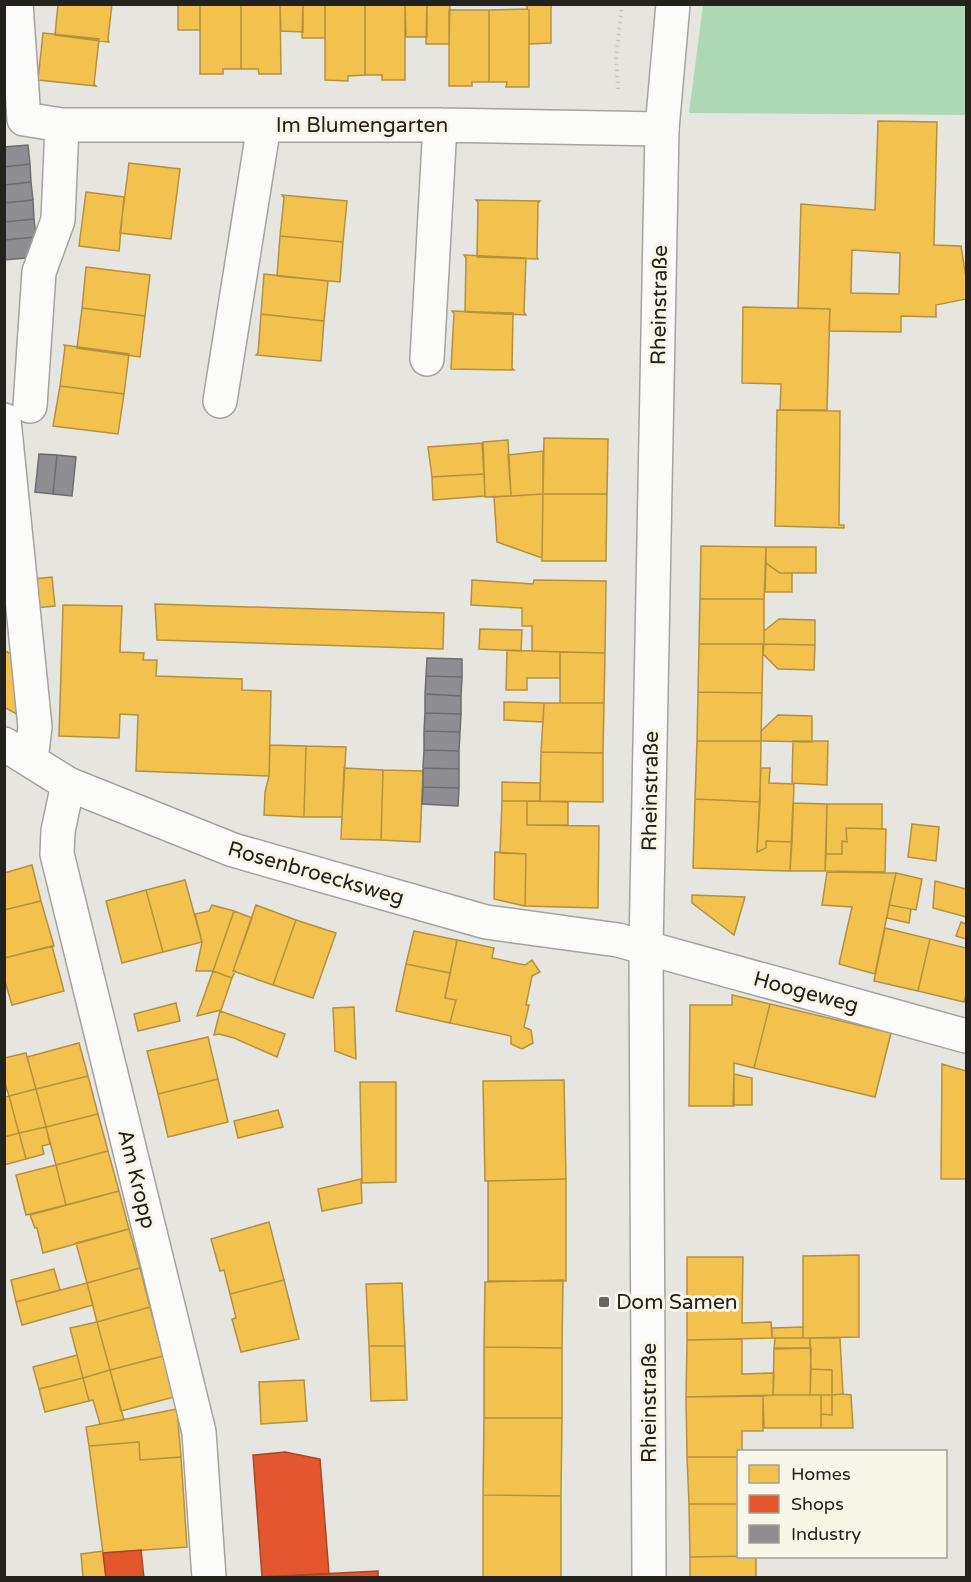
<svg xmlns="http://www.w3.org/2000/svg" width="971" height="1582" viewBox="0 0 971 1582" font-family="'Varela Round',sans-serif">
<rect width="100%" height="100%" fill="#e6e5e0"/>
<path fill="#aed8b5" d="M 703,5 L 966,5 L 966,115 L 689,113 Z"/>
<path fill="#f2c14e" stroke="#b4913f" stroke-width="1.5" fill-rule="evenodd" d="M 58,4 L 112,4 L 108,39 L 109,42 L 55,35 Z
M 178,4 L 200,4 L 200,30 L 178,30 Z
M 200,4 L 241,4 L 241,69 L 223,69 L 223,74 L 200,74 Z
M 241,4 L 280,4 L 281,74 L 259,74 L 258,69 L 241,69 Z
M 280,4 L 303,4 L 303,32 L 281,31 Z
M 303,4 L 325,4 L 325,38 L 302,38 Z
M 325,4 L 365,4 L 365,75 L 348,76 L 348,81 L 325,80 Z
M 365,4 L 405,4 L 405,80 L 382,80 L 382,75 L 365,75 Z
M 405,4 L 427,4 L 427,37 L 406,37 Z
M 427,4 L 450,4 L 449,44 L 426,44 Z
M 527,4 L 551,4 L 551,43 L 529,44 L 529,10 L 527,9 Z
M 527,9 L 529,10 L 529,87 L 506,87 L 507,82 L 489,82 L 489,10 Z
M 449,10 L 489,10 L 489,82 L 472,82 L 472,86 L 449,86 Z
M 43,33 L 99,39 L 94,84 L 96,86 L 38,80 Z
M 878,121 L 937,122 L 934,245 L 961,246 L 966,277 L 966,299 L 936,305 L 936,317 L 901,316 L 901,332 L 829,331 L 830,309 L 798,308 L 801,204 L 875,210 ZM 852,250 L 900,253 L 899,294 L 851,293 Z
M 129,163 L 180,169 L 171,239 L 120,233 Z
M 86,192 L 124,197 L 119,251 L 79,246 Z
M 282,195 L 347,201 L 343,242 L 280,236 L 284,198 Z
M 476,200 L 540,201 L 538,203 L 537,257 L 538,259 L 477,257 L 478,202 Z
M 280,236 L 343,242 L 340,282 L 277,276 Z
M 464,255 L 526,258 L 524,312 L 526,315 L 465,312 L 466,258 Z
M 86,267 L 150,275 L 145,316 L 82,308 Z
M 264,274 L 328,281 L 324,321 L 261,314 Z
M 743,307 L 830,309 L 827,410 L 780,410 L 781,384 L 742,383 Z
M 82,308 L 145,316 L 140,357 L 77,348 Z
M 452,311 L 513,313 L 512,368 L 514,370 L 451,369 L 454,313 Z
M 261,314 L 324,321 L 321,361 L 256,355 L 258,353 Z
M 64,345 L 129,354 L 124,394 L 60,386 L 65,347 Z
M 60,386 L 124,394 L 118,434 L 53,426 Z
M 777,410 L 840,411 L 839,525 L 844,525 L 844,528 L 775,526 Z
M 544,438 L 608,439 L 607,494 L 543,494 Z
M 508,440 L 511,496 L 485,497 L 483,442 Z
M 482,443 L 484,474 L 432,477 L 428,447 Z
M 543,451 L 543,494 L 511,496 L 508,455 Z
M 484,474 L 485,496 L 433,500 L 432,477 Z
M 543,494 L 607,494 L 606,561 L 542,561 Z
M 543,494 L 542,558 L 497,542 L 494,497 Z
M 701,546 L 766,547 L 764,599 L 700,599 Z
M 766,547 L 816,547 L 816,573 L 780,573 L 766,563 Z
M 766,563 L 780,573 L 792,573 L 792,592 L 765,592 Z
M 52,577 L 55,606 L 36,608 L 33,579 Z
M 472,580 L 533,584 L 534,580 L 606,581 L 605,653 L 532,651 L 532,626 L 522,626 L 522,608 L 471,605 Z
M 700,599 L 764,599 L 764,644 L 699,644 Z
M 155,604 L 444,613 L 443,649 L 157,640 Z
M 63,605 L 122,606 L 120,652 L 144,653 L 143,660 L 157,660 L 156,676 L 242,679 L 242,690 L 271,691 L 269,776 L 136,771 L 138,715 L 120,714 L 119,738 L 59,736 Z
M 779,619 L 815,620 L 815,645 L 764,644 L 764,631 Z
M 480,629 L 522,630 L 521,651 L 479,649 Z
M 699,644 L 763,644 L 762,693 L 698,692 Z
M 764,644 L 815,645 L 814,670 L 778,669 L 763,654 Z
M 4,650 L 19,659 L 22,717 L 4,707 Z
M 507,650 L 560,652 L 560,678 L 527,678 L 527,690 L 506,690 Z
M 560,652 L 605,653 L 604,703 L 560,703 Z
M 698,692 L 762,693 L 761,741 L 697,741 Z
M 504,702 L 544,703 L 543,722 L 504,720 Z
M 544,703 L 604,703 L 603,753 L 541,752 Z
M 778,715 L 812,716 L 812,742 L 761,741 L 761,731 Z
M 697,741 L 761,741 L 760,802 L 695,799 Z
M 793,741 L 828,741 L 827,785 L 792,783 Z
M 270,745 L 306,746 L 304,817 L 264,815 L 265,792 L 269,776 Z
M 306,746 L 346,747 L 342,817 L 304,817 Z
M 541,752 L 603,753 L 603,802 L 540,801 Z
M 344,768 L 383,770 L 381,840 L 341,839 Z
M 761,768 L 770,768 L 769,783 L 794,784 L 792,842 L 766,841 L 766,848 L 757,852 Z
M 383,770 L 423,771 L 420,842 L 381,840 Z
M 502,782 L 540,783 L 540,801 L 502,801 Z
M 695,799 L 760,802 L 757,852 L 766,848 L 766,841 L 792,842 L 790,871 L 693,868 Z
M 502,801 L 527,801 L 527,825 L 599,826 L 598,908 L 525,906 L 526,854 L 500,853 Z
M 527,801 L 568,802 L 568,825 L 527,825 Z
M 793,803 L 827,804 L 825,871 L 790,871 Z
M 827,804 L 882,804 L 882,829 L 846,828 L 847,842 L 842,841 L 842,854 L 826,854 Z
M 912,824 L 939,827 L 936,861 L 908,857 Z
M 846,828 L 886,829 L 885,872 L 825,871 L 826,854 L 842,854 L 842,841 L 847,842 Z
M 495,852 L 526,854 L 525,906 L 494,899 Z
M 32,865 L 41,901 L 4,910 L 4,873 Z
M 827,872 L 896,873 L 875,974 L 839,964 L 852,907 L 822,905 Z
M 896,873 L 922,879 L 916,910 L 889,905 Z
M 185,880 L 202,942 L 163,952 L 146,890 Z
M 935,881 L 966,889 L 966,917 L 933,908 Z
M 146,890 L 163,952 L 122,963 L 106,901 Z
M 692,895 L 745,897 L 734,935 L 692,903 Z
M 41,901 L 54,946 L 4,958 L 4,910 Z
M 212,905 L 234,911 L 213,971 L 196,971 L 202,942 L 195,914 L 209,911 Z
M 256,905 L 296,920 L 273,985 L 233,971 Z
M 889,905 L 911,909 L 909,923 L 887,918 Z
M 234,911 L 252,918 L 233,971 L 235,971 L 232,978 L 213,971 Z
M 296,920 L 336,933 L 313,998 L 273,985 Z
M 961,922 L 966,924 L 966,939 L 956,936 Z
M 885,928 L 930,939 L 918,991 L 874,981 Z
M 414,931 L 457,940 L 450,973 L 406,964 Z
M 930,939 L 966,948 L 966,994 L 964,1002 L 918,991 Z
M 457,940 L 494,948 L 492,958 L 525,965 L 532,960 L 540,972 L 532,976 L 526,1005 L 529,1005 L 524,1027 L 531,1030 L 533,1043 L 522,1049 L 511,1044 L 511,1036 L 450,1023 L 456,1000 L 445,998 Z
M 52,946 L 64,991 L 12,1005 L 4,978 L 4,958 Z
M 406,964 L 450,973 L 445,998 L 456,1000 L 450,1023 L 396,1011 Z
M 213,971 L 232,978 L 221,1010 L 197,1016 Z
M 732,995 L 770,1004 L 754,1068 L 734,1063 L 734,1106 L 689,1106 L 690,1005 L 732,1005 Z
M 176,1003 L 180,1021 L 138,1031 L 134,1014 Z
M 770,1004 L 891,1033 L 875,1097 L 754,1068 Z
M 354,1007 L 356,1059 L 335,1051 L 333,1008 Z
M 220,1011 L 285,1034 L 277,1057 L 234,1038 L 219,1034 L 214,1035 Z
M 208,1037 L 218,1079 L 158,1094 L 147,1051 Z
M 79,1043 L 88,1076 L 36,1089 L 27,1057 Z
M 26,1053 L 36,1089 L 9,1096 L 4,1081 L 4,1058 Z
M 942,1064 L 966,1071 L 966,1179 L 941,1179 Z
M 734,1074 L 752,1078 L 752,1105 L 733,1105 Z
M 88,1076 L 98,1114 L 46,1127 L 36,1089 Z
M 218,1079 L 228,1122 L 168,1137 L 158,1094 Z
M 564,1080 L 566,1179 L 485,1181 L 483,1081 Z
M 360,1082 L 396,1082 L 396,1182 L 362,1183 Z
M 36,1089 L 46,1127 L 19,1133 L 9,1096 Z
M 9,1096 L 19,1133 L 4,1137 L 4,1097 Z
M 278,1110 L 283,1127 L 238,1138 L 234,1121 Z
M 98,1114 L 108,1151 L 56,1165 L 46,1127 Z
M 46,1127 L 50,1144 L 42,1146 L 44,1154 L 26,1159 L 19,1133 Z
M 19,1133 L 26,1159 L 4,1165 L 4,1137 Z
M 108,1151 L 119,1191 L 66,1205 L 56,1165 Z
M 56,1165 L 66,1205 L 26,1215 L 16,1175 Z
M 361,1179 L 362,1203 L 322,1211 L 318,1189 Z
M 566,1179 L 566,1281 L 488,1281 L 488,1181 Z
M 119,1191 L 129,1229 L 43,1253 L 37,1228 L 35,1228 L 30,1215 Z
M 269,1222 L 284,1280 L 230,1294 L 224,1270 L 220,1271 L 211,1239 Z
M 129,1229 L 140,1268 L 87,1283 L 76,1243 Z
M 859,1255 L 859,1337 L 803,1338 L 803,1256 Z
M 687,1257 L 743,1257 L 742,1323 L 771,1322 L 772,1338 L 687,1340 Z
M 140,1268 L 150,1307 L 97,1322 L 87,1283 Z
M 54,1269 L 60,1290 L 16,1302 L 11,1280 Z
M 284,1280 L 299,1339 L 241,1352 L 232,1319 L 236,1318 L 230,1294 Z
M 563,1280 L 562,1348 L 484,1347 L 485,1282 Z
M 87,1283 L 93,1305 L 22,1325 L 16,1302 Z
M 402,1283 L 405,1346 L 369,1346 L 366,1284 Z
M 150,1307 L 163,1356 L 110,1370 L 97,1322 Z
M 97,1322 L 110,1370 L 83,1378 L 70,1328 Z
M 803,1327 L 803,1338 L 772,1338 L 772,1328 Z
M 775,1338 L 810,1338 L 810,1348 L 774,1349 Z
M 810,1338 L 840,1338 L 843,1394 L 832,1395 L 832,1370 L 811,1369 Z
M 742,1339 L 742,1374 L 774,1373 L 773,1395 L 686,1397 L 687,1340 Z
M 369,1346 L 405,1346 L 407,1400 L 371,1401 Z
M 484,1347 L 562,1348 L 562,1418 L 484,1418 Z
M 774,1348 L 811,1348 L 810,1395 L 773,1395 Z
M 77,1355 L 83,1378 L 39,1389 L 33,1367 Z
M 163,1356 L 174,1397 L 121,1411 L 110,1370 Z
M 811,1369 L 832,1370 L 832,1395 L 810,1395 Z
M 110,1370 L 124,1420 L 100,1424 L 93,1400 L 89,1401 L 83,1378 Z
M 83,1378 L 89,1401 L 45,1412 L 39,1389 Z
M 304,1380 L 307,1421 L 261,1424 L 259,1382 Z
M 843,1394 L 851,1395 L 853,1428 L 821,1428 L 821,1414 L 832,1415 L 832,1395 Z
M 773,1395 L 821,1395 L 821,1428 L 764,1428 L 763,1396 Z
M 821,1395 L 832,1395 L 832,1415 L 821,1414 Z
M 763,1396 L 763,1431 L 742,1431 L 742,1452 L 738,1452 L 738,1457 L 687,1457 L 686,1397 Z
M 177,1409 L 181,1457 L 140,1460 L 139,1442 L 89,1446 L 86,1427 Z
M 484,1418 L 562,1418 L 561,1496 L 483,1495 Z
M 139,1442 L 140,1460 L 181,1457 L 187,1547 L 103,1553 L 89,1446 Z
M 687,1457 L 738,1457 L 738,1504 L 689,1504 Z
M 483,1495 L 561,1496 L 561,1578 L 483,1578 Z
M 689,1504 L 738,1504 L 738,1556 L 748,1556 L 690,1557 Z
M 103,1551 L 106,1578 L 83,1578 L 81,1554 Z
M 756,1556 L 756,1578 L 690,1578 L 690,1557 Z"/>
<path fill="#e4572e" stroke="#aa4729" stroke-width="1.5" d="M 285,1452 L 320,1459 L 329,1574 L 262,1577 L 253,1455 Z
M 141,1550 L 144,1578 L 106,1578 L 103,1553 Z
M 378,1571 L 378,1578 L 260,1578 L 260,1577 Z"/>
<path fill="#8d8d92" stroke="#6d6d6f" stroke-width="1.5" d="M 28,145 L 30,164 L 4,167 L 4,147 Z
M 30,164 L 31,182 L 4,185 L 4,167 Z
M 31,182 L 33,200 L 4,203 L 4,185 Z
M 33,200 L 34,219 L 4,222 L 4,203 Z
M 34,219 L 36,237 L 4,240 L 4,222 Z
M 36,237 L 38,257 L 4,260 L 4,240 Z
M 39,454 L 57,455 L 53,494 L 35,492 Z
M 57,455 L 76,457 L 72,496 L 53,494 Z
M 427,658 L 462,659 L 462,677 L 426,676 Z
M 426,676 L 462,677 L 461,696 L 425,694 Z
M 425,694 L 461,696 L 461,714 L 425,713 Z
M 425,713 L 461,714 L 460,732 L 424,731 Z
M 424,731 L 460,732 L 459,751 L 424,750 Z
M 424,750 L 459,751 L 459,769 L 423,768 Z
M 423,768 L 459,769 L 459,788 L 423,787 Z
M 423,787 L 459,788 L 458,806 L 422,804 Z"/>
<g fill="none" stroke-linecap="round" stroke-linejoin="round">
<defs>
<path id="minor" d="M 16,4 L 24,119 L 62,125 L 440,125 L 662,129
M 427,359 L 440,125
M 220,401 L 264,125
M 30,406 L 39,272 L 58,220 L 62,125
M 4,420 L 35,727 L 31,759
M 4,744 L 68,784 L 233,850 L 486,922 L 618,940 L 966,1036
M 68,784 L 58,831 L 57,854 L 199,1432 L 209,1578"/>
<path id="major" d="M 649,1578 L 646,949 L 662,129 L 673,4"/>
</defs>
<use href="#minor" stroke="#a4a39f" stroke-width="36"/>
<use href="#major" stroke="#a4a39f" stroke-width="36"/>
<path stroke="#c7c6c4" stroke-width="4" stroke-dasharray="1.5 4.5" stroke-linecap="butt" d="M 618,89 L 616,57 L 622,4"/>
<use href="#minor" stroke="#fbfbfa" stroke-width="33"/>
<use href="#major" stroke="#fbfbfa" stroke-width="33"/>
</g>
<rect fill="#676661" stroke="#f8f5e9" stroke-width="2" x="598" y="1296" width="12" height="12" rx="3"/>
<g text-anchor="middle" stroke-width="6" stroke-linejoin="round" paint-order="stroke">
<g font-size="21" fill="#23221d" stroke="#f8f5e9">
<text x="362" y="132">Im Blumengarten</text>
<text transform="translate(659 305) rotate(-89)" y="7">Rheinstraße</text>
<text transform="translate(650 791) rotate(-89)" y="7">Rheinstraße</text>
<text transform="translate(316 873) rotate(16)" y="7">Rosenbroecksweg</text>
<text transform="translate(806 992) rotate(15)" y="7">Hoogeweg</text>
<text transform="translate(137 1179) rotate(76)" y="7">Am Kropp</text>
<text transform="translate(649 1403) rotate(-90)" y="7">Rheinstraße</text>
</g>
<g font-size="21" fill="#23221d" stroke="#f8f5e9" text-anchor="start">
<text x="616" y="1309">Dom Samen</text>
</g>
</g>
<rect width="971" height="1582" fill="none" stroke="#23221d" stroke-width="12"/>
<rect x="737" y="1450" width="210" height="108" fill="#f8f5e9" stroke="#a3a197" stroke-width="1.5"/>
<rect x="749" y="1465" width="30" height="18" fill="#f2c14e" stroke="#a3a197" stroke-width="1.5"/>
<text x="791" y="1480" font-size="18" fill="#23221d">Homes</text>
<rect x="749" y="1495" width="30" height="18" fill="#e4572e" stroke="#a3a197" stroke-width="1.5"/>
<text x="791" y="1510" font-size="18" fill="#23221d">Shops</text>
<rect x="749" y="1525" width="30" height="18" fill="#8d8d92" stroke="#a3a197" stroke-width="1.5"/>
<text x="791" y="1540" font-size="18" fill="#23221d">Industry</text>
</svg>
